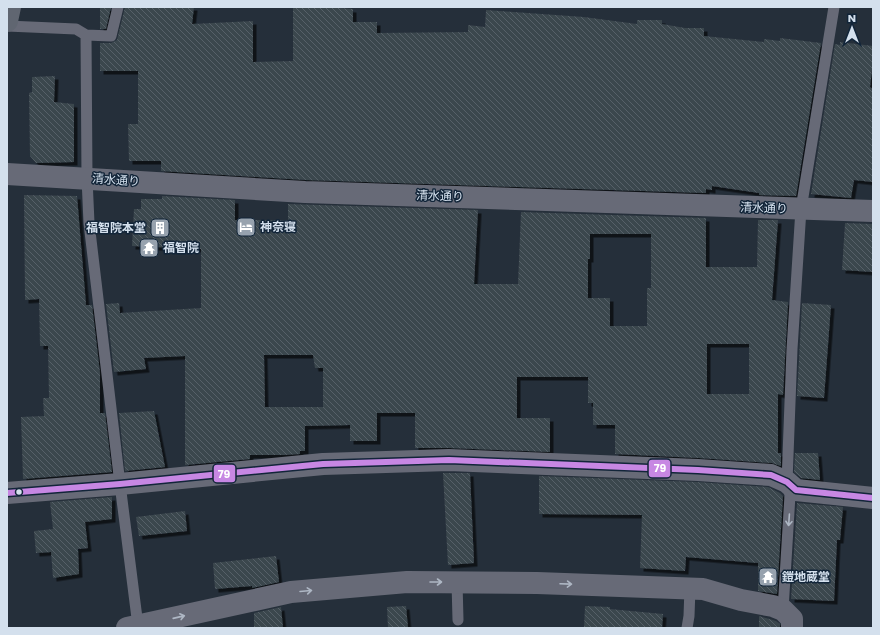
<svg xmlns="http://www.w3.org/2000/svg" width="880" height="635" viewBox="0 0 880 635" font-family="Poppins,'Noto Sans JP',sans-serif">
<defs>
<pattern id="building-back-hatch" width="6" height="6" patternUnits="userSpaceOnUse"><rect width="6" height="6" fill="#3b464d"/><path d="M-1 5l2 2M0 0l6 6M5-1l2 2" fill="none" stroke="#566067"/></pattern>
<filter id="shadow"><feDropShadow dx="3.5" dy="3.5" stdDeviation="0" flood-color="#0009"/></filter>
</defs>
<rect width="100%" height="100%" fill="#252f3a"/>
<path fill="url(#building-back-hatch)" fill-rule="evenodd" filter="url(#shadow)" d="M 100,7 L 111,7 L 106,29 L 100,29 Z
M 125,7 L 194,7 L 192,24 L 253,21 L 253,62 L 293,61 L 293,7 L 326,7 L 353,9 L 353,22 L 377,22 L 377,33 L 468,32 L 468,25 L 485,27 L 486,10 L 584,17 L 637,24 L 637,20 L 662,20 L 662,24 L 685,28 L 704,28 L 704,36 L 764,42 L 764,39 L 780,41 L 780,38 L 821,43 L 796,196 L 759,195 L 759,193 L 712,186 L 712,190 L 706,189 L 706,193 L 306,180 L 161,171 L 161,161 L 129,161 L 128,124 L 138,124 L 138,71 L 100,71 L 100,43 L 111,43 L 117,40 Z
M 840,42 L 873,46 L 873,61 L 870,87 L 873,89 L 873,182 L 854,180 L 851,198 L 811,194 L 835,44 L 840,45 Z
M 55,76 L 54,102 L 74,104 L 74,162 L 36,163 L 30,156 L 29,93 L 32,92 L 32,77 Z
M 24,195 L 77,196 L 86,305 L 92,305 L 100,373 L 100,413 L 105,413 L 112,472 L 23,479 L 21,417 L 44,416 L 43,398 L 49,398 L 48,346 L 40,346 L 39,299 L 25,300 Z
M 162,196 L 235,200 L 235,220 L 288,220 L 288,204 L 478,210 L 474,284 L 518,284 L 521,212 L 706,218 L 706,267 L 757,267 L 758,220 L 778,220 L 772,300 L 788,302 L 783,395 L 778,394 L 778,453 L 781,453 L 781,466 L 772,463 L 699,458 L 615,454 L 615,425 L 593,425 L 593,403 L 588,403 L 588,377 L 517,377 L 517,418 L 550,418 L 550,452 L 450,448 L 415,448 L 415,413 L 377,413 L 377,441 L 350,441 L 350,425 L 305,426 L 305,451 L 300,451 L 300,454 L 284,455 L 250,455 L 250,459 L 185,465 L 185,356 L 144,358 L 146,369 L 114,372 L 106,304 L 119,303 L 120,313 L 201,308 L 201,249 L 132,246 L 134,209 L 141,209 L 141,199 L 162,199 ZM 590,234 L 651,234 L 651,288 L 647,288 L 647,326 L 610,326 L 610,298 L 588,298 L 588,259 L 590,259 ZM 707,344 L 749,344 L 749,394 L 707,394 ZM 264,355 L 313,355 L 315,368 L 323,368 L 323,407 L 265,407 Z
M 845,223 L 873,224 L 873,272 L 842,270 Z
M 802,303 L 831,305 L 824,398 L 797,396 Z
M 154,411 L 165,467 L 125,471 L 119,413 Z
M 795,453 L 818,453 L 820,480 L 801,478 L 794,472 Z
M 443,473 L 470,473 L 474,563 L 448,565 Z
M 539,476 L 697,482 L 768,487 L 780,493 L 783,496 L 777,594 L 758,591 L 758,563 L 686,557 L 685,571 L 640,568 L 642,515 L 539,514 Z
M 112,497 L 112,519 L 85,522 L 88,548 L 78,549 L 79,574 L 53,578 L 51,552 L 36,553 L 34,531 L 53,529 L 50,502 Z
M 797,503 L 843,507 L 840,540 L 837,540 L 834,601 L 791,599 Z
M 185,511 L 187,531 L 139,536 L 136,517 Z
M 276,556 L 279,582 L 252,588 L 252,586 L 215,589 L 213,563 Z
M 406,606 L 408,628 L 388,628 L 387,607 Z
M 585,606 L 610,607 L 610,609 L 663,614 L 662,628 L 584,628 Z
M 281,607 L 283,628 L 254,628 L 254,613 Z
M 759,616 L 776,621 L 780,624 L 780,628 L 759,628 Z"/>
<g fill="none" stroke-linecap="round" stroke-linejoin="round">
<path stroke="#626671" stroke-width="2.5" stroke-dasharray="2 2" stroke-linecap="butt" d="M 109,224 L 128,223"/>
<path stroke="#676a77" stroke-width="11" d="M 7,26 L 76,29 L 86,35 L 87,178 L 89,223 L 120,484 L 138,626
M 86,35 L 111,36 L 118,7
M 457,582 L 458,620
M 783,610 L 790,495 L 787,482 L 792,349 L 801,209 L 834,7
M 687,628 L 689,616 L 690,588"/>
<path stroke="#676a77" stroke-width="22" d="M 7,174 L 305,192 L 873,211
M 7,493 L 120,484 L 323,464 L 449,460 L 698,470 L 771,475 L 787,482 L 796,490 L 873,498
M 127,628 L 291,592 L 407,582 L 537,583 L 703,589 L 741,600 L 773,606 L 783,610 L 792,619 L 792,628"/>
<path stroke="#606671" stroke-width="22" d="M 7,21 L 10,7"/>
<defs>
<path id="bus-1" d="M 7,493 L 120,484 L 323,464 L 449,460 L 698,470 L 771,475 L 787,482 L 796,490 L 873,498"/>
</defs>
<use href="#bus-1" stroke="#122539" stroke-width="9"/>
<use href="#bus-1" stroke="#c787e3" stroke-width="6"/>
</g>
<defs><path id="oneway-shaft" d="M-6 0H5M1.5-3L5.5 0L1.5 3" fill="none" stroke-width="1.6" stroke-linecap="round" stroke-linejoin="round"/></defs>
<g stroke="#aeb7c4">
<use href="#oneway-shaft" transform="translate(789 520) rotate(94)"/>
<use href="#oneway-shaft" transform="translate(436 582)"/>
<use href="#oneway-shaft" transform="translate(566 584) rotate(2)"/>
<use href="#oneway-shaft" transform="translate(306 591) rotate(-5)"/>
<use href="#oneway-shaft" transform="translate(179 617) rotate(-13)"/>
</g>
<defs>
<symbol id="hotel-square" viewBox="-11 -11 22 22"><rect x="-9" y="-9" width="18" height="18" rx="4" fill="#97a2ae" stroke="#122539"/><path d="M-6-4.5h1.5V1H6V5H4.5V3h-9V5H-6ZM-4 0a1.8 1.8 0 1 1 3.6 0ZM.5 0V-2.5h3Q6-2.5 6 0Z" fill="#fff"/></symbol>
<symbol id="building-square" viewBox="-11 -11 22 22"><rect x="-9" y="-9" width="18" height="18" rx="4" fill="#97a2ae" stroke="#122539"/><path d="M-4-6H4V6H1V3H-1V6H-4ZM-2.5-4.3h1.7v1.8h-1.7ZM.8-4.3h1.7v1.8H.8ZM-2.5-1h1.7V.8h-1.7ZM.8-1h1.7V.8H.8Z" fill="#fff"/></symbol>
<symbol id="temple-square" viewBox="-11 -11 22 22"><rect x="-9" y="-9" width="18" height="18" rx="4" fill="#97a2ae" stroke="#122539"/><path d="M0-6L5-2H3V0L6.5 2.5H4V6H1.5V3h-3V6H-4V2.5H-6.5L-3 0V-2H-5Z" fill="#fff"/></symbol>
</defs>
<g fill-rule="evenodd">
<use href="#hotel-square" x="235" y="216" width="22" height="22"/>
<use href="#building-square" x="149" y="217" width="22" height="22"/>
<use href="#temple-square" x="138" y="237" width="22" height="22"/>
<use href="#temple-square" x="757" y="566" width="22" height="22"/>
</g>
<circle fill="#d4e0ed" stroke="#122539" stroke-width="1.5" cx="19" cy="492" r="3.5"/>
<g text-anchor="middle" stroke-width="3" stroke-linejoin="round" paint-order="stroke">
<g font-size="12" fill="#d4e0ed" stroke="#122539">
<text transform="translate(116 180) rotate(4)" y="4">清水通り</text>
<text transform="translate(440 196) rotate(2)" y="4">清水通り</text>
<text transform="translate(764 208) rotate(2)" y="4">清水通り</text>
</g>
<g font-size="12" font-weight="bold" fill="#d4e0ed" stroke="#122539" text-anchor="start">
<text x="260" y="231">神奈寝</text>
<text x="146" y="232" text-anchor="end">福智院本堂</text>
<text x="163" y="252">福智院</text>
<text x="782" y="581">鎧地蔵堂</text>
</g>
</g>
<g stroke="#122539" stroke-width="1.5">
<rect x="648" y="459" width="23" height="19" rx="4" fill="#c787e3"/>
<rect x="213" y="464" width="23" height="19" rx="4" fill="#c787e3"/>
</g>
<g font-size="11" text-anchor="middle" font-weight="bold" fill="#fff">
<text x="660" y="472">79</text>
<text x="224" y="478">79</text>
</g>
<rect width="880" height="635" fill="none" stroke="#d4e0ed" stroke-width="16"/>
<g transform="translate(852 28)" stroke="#122539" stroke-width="3" paint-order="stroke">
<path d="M0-3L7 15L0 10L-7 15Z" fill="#d4e0ed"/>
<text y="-6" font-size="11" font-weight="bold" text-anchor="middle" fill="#d4e0ed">N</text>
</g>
</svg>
